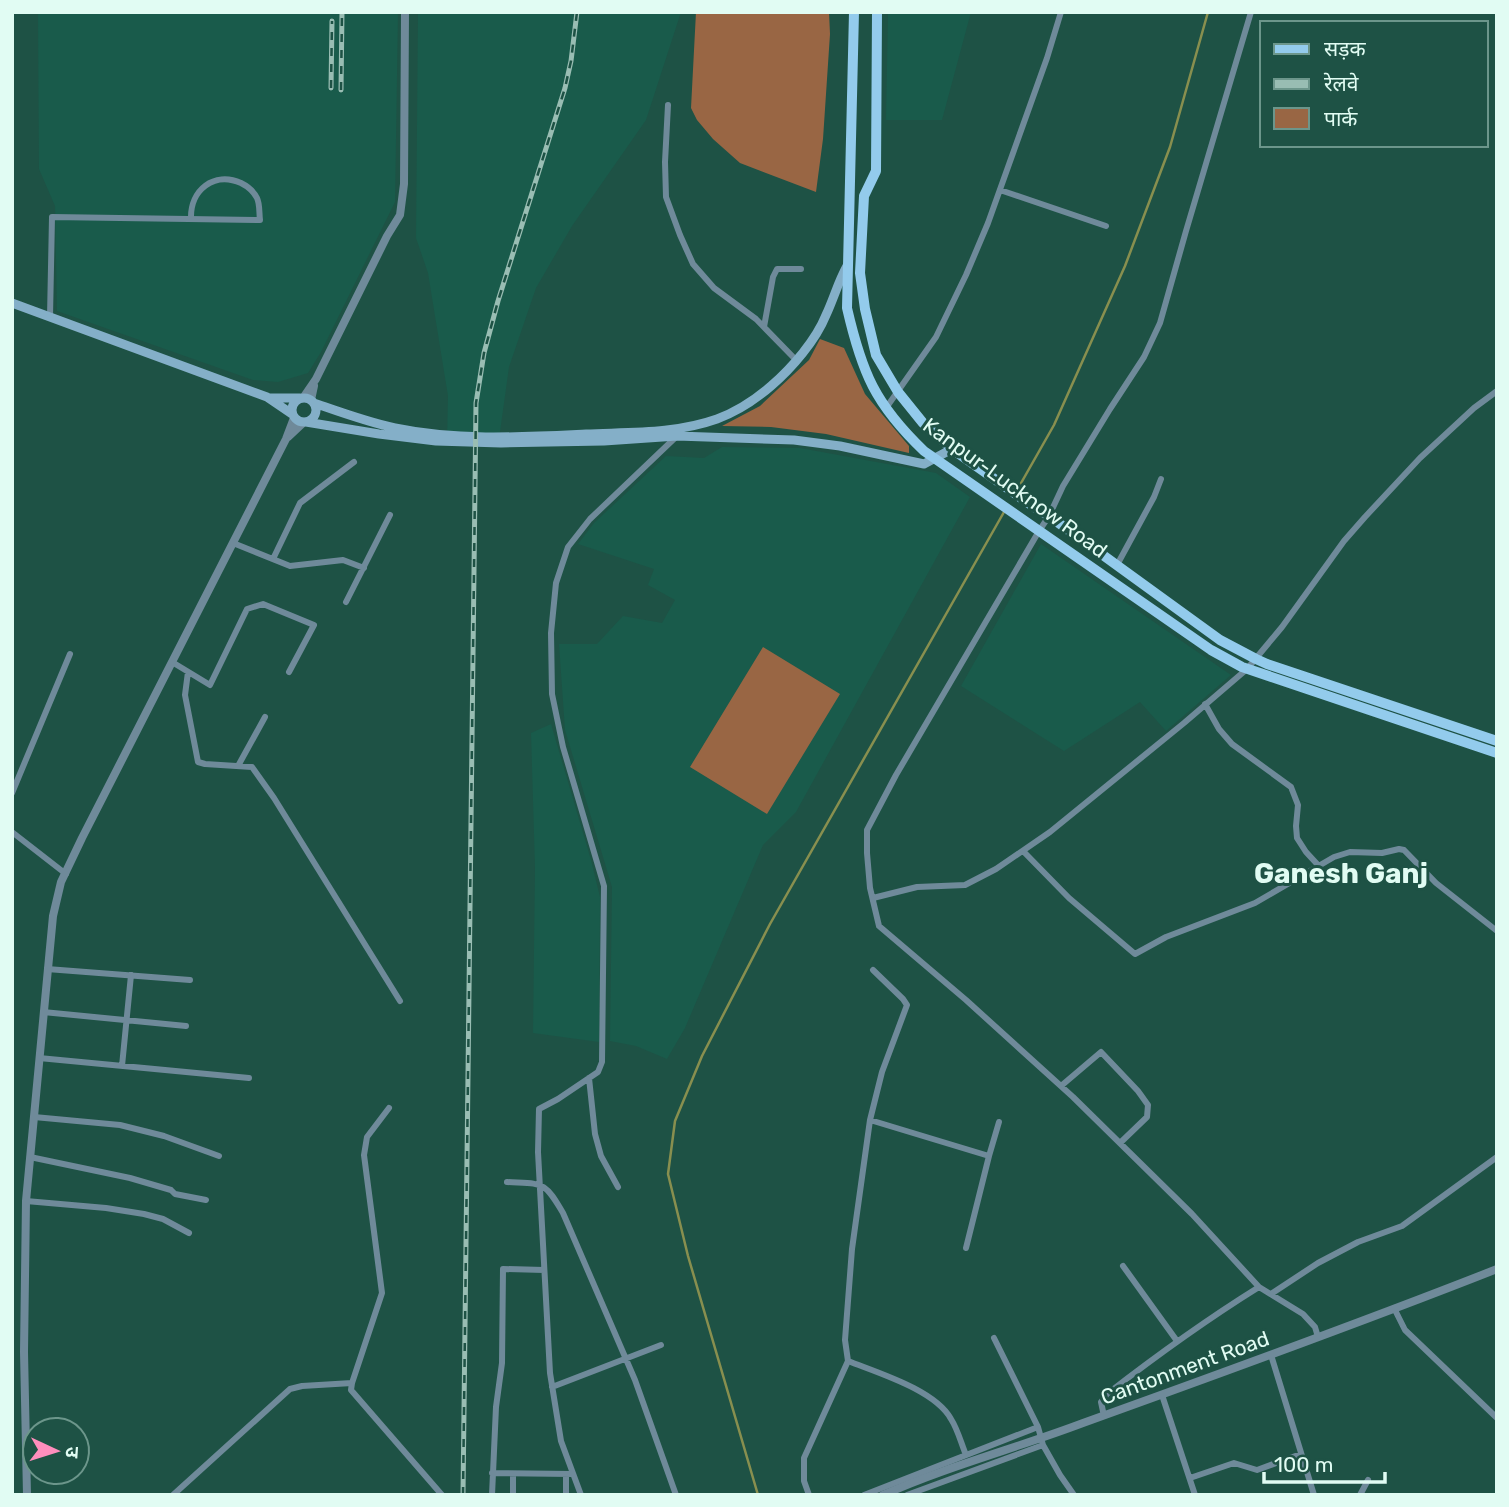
<svg xmlns="http://www.w3.org/2000/svg" width="1509" height="1507" viewBox="0 0 1509 1507" font-family="Rubik,'Noto Sans Devanagari',sans-serif">
<rect width="100%" height="100%" fill="#1e5245"/>
<path fill="#195b4b" d="M 38,12 L 398,12 L 395,202 L 321,352 L 308,373 L 278,382 L 253,380 L 57,311 L 55,206 L 39,169 Z
M 418,12 L 681,12 L 646,120 L 572,226 L 536,288 L 509,367 L 499,439 L 447,441 L 448,396 L 428,273 L 416,238 Z
M 888,12 L 971,12 L 942,120 L 886,120 Z
M 722,447 L 800,448 L 936,473 L 970,497 L 796,812 L 763,845 L 685,1028 L 667,1059 L 636,1046 L 610,1041 L 612,887 L 565,730 L 559,644 L 597,644 L 623,616 L 662,623 L 675,600 L 648,585 L 654,569 L 578,544 L 594,523 L 666,456 L 704,458 Z
M 1041,544 L 1125,602 L 1231,675 L 1166,731 L 1140,702 L 1064,751 L 961,686 Z
M 551,724 L 591,860 L 600,897 L 599,1042 L 533,1033 L 535,867 L 531,733 Z"/>
<path fill="#964" d="M 696,12 L 829,12 L 830,34 L 823,139 L 816,192 L 740,163 L 713,139 L 697,120 L 691,108 Z
M 820,339 L 844,348 L 865,394 L 909,446 L 909,453 L 826,434 L 771,427 L 722,426 L 760,406 L 809,360 Z
M 763,647 L 840,694 L 767,814 L 690,767 Z"/>
<g fill="none" stroke-linecap="round" stroke-linejoin="round">
<path stroke="#888f4f" stroke-width="2.5" d="M 1016,492 L 1054,425 L 1125,266 L 1170,147 L 1208,12
M 758,1495 L 688,1256 L 668,1174 L 675,1121 L 702,1056 L 770,924 L 1004,512"/>
<path stroke="#6f8a9a" stroke-width="6" d="M 1251,12 L 1186,231 L 1160,323 L 1144,357 L 1110,409 L 1063,486 L 1049,516 L 1039,531 L 896,775 L 867,830 L 867,853 L 870,888 L 879,926 L 966,1000 L 1073,1097 L 1192,1214 L 1259,1287 L 1303,1314 L 1315,1327 L 1318,1337
M 668,105 L 665,162 L 666,197 L 680,235 L 693,264 L 714,288 L 756,319 L 796,360
M 1000,190 L 1106,226
M 50,317 L 52,217 L 260,220 C 259,213 260,204 257,198 C 254,192 247,186 241,183 C 214,171 190,190 191,219
M 764,327 L 773,277 L 777,269 L 801,269
M 886,408 L 936,337 L 966,275 L 988,223 L 1047,58 L 1061,12
M 233,543 L 290,566 L 343,560 L 364,568
M 273,559 L 300,503 L 354,462
M 1117,565 L 1154,497 L 1161,479
M 346,602 L 390,515
M 172,662 L 210,685 L 247,609 L 263,604 L 314,625 L 289,672
M 188,672 L 185,695 L 198,762 L 205,764 L 252,767 L 274,798 L 400,1001
M 1205,704 L 1219,729 L 1232,744 L 1291,787 L 1298,805 L 1296,826 L 1297,838 L 1306,852 L 1318,865
M 238,766 L 265,717
M 12,793 L 70,654
M 12,832 L 66,874
M 1023,851 L 1069,898 L 1135,954 L 1166,937 L 1255,903 L 1334,857 L 1350,852 L 1382,853 L 1399,849 L 1404,850 L 1436,883 L 1497,931
M 873,898 L 917,887 L 965,885 L 996,869 L 1050,832 L 1184,723 L 1247,669 L 1282,627 L 1344,541 L 1365,517 L 1420,458 L 1474,408 L 1497,391
M 47,969 L 190,980
M 43,1012 L 186,1026
M 39,1058 L 249,1078
M 122,1066 L 131,975
M 589,1078 L 595,1134 L 601,1156 L 618,1187
M 1061,1086 L 1101,1052 L 1138,1091 L 1148,1105 L 1147,1117 L 1120,1143
M 389,1108 L 367,1137 L 364,1155 L 382,1293 L 352,1383 L 351,1390 L 442,1495
M 34,1117 L 120,1125 L 164,1136 L 219,1156
M 870,1120 L 989,1156
M 30,1157 L 130,1178 L 171,1190 L 175,1194 L 206,1200
M 507,1182 C 543,1184 544,1180 563,1213 L 635,1380 L 676,1495
M 26,1201 L 106,1208 L 144,1214 L 163,1219 L 189,1233
M 966,1248 L 989,1156 L 999,1122
M 1123,1266 L 1177,1341
M 1271,1294 L 1318,1263 L 1358,1242 L 1402,1226 L 1497,1157
M 1394,1308 L 1405,1330 L 1497,1418
M 994,1338 L 1038,1427 L 1043,1445 L 1060,1475 L 1074,1495
M 1271,1355 L 1314,1495
M 848,1361 C 878,1373 935,1390 951,1419 C 958,1430 961,1443 966,1455
M 552,1387 L 661,1345
M 1162,1395 L 1195,1495
M 1104,1416 L 1101,1402 L 1107,1394 C 1156,1356 1206,1320 1259,1287
M 492,1473 L 573,1474
M 1190,1478 L 1234,1463 L 1257,1470 L 1301,1454
M 173,1495 L 290,1389 L 302,1386 L 352,1383
M 492,1495 L 496,1407 L 502,1363 L 503,1269 L 544,1270
M 513,1495 L 513,1474
M 566,1495 L 566,1474
M 581,1495 L 561,1441 L 550,1373 L 538,1152 L 539,1109 L 558,1099 L 598,1072 L 602,1062 L 604,886 L 563,747 L 552,694 L 551,633 L 556,583 L 568,547 L 590,519 L 677,436
M 809,1495 L 804,1481 L 804,1458 L 848,1361 L 845,1340 L 852,1249 L 870,1120 L 882,1072 L 907,1005 L 903,999 L 873,970
M 864,1495 L 1038,1427
M 907,1495 L 1043,1445
M 1360,1495 L 1368,1480"/>
<path stroke="#6f8a9a" stroke-width="8" d="M 303,398 L 316,379 L 387,236 L 400,215 L 404,184 L 405,12
M 311,400 L 314,386
M 288,437 L 304,422
M 27,1495 L 24,1352 L 26,1201 L 53,916 L 61,882 L 82,838 L 286,439 L 294,418
M 883,1495 C 948,1466 1017,1448 1083,1423 C 1222,1373 1360,1323 1497,1269"/>
<path stroke="#84afc8" stroke-width="9" d="M 12,303 L 267,397 L 292,414
M292 410a12 12 0 1 1 24 0a12 12 0 1 1-24 0Z
M 269,398 L 300,398
M 314,403 C 340,412 367,422 395,428 C 457,441 523,437 586,434 C 630,432 675,434 717,419 C 736,412 756,399 771,386 C 792,368 816,340 826,315 C 834,298 838,282 847,266
M 306,422 L 379,434 L 436,441 L 501,443 L 604,441 L 677,436 L 794,440 L 840,446 L 924,464 L 952,449"/>
<path stroke="#93cbec" stroke-width="10" d="M 854,12 L 847,308 C 862,373 875,404 924,451 L 1211,650 L 1242,667 L 1497,753
M 877,12 L 876,171 L 864,196 L 860,273 L 865,309 L 876,355 L 898,392 L 923,423 L 952,449 L 1034,507 L 1049,516 L 1220,640 L 1256,659 L 1267,664 L 1497,741"/>
<defs>
<path id="rail" d="M 331,88 L 332,21
M 341,90 L 342,12
M 463,1495 L 476,403 L 484,353 L 498,301 L 565,88 L 571,61 L 577,12"/>
</defs>
<use href="#rail" stroke="#99bdb3" stroke-width="5"/>
<use href="#rail" stroke="#1e5245" stroke-width="2.5" stroke-dasharray="8" stroke-linecap="butt"/>
</g>
<g text-anchor="middle" stroke-width="6" stroke-linejoin="round" paint-order="stroke">
<g font-size="21" fill="#e1fcf3" stroke="#1e5245">
<text transform="translate(1015 488) rotate(36)" y="7">Kanpur-Lucknow Road</text>
<text transform="translate(1185 1368) rotate(-20)" y="7">Cantonment Road</text>
</g>
<g font-size="28" font-weight="bold" fill="#e1fcf3" stroke="#1e5245">
<text x="1341" y="883">Ganesh Ganj</text>
</g>
</g>
<rect width="1509" height="1507" fill="none" stroke="#e1fcf3" stroke-width="28"/>
<rect x="1260" y="21" width="228" height="126" fill="#1e5245" stroke="#6c968b" stroke-width="2"/>
<rect x="1274" y="44" width="35" height="10" fill="#93cbec" stroke="#6c968b" stroke-width="2"/>
<text x="1324" y="56" font-size="21" fill="#e1fcf3">सड़क</text>
<rect x="1274" y="79" width="35" height="10" fill="#99bdb3" stroke="#6c968b" stroke-width="2"/>
<text x="1324" y="91" font-size="21" fill="#e1fcf3">रेलवे</text>
<rect x="1274" y="108" width="35" height="21" fill="#996644" stroke="#6c968b" stroke-width="2"/>
<text x="1324" y="126" font-size="21" fill="#e1fcf3">पार्क</text>
<g transform="translate(56 1451) rotate(94)"><circle r="33" fill="#1e5245" stroke="#6c968b" stroke-width="2"/>
<path d="M0-5L12 26L0 18L-12 26Z" fill="#fe8ebd"/>
<text y="-10" font-size="19" font-weight="bold" text-anchor="middle" fill="#e1fcf3">उ</text>
</g>
<path d="M1264 1472v10h121v-10" fill="none" stroke="#e1fcf3" stroke-width="3.5"/>
<text x="1274" y="1472" font-size="21" fill="#e1fcf3" stroke="#1e5245" stroke-width="5" paint-order="stroke">100 m</text>
</svg>
